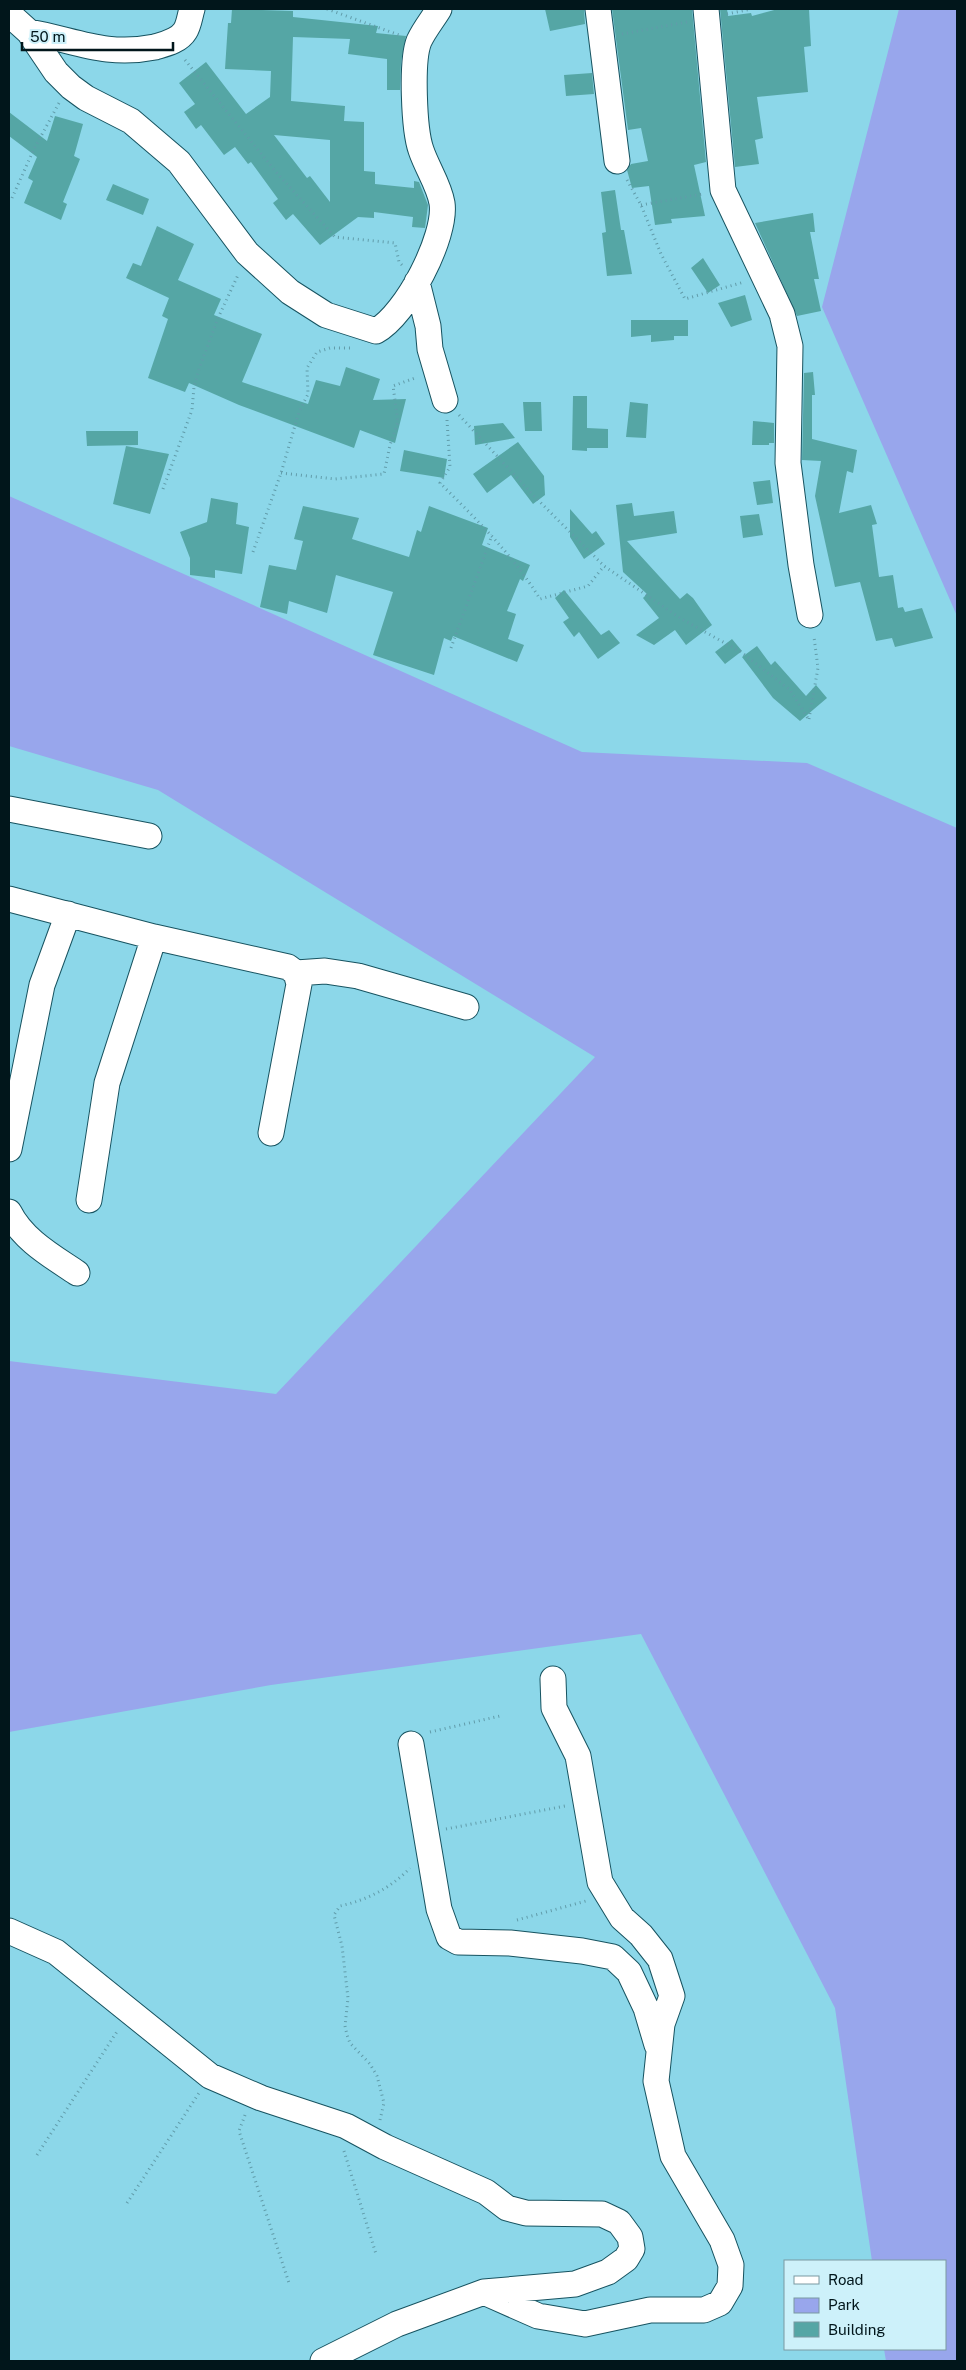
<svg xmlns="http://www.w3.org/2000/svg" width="966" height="2370" viewBox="0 0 966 2370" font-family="'Public Sans',sans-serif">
<rect width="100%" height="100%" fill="#8cd7e9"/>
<path fill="#98a6ec" d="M 899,9 L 957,9 L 957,616 L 822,307 Z
M 9,496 L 582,752 L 807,763 L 957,828 L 957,2361 L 886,2361 L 884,2349 L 945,2349 L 945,2261 L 872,2261 L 835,2008 L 641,1634 L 271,1685 L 9,1732 L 9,1361 L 276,1394 L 595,1057 L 158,790 L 9,746 Z"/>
<path fill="#55a6a5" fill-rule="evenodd" d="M 232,9 L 293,11 L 293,17 L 378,26 L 376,33 L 406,36 L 401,62 L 400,90 L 387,90 L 387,59 L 348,54 L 350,39 L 293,37 L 291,101 L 345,106 L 344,121 L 364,122 L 364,171 L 375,172 L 375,184 L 414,188 L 414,181 L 419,182 L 428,205 L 425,228 L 412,227 L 413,217 L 374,212 L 374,218 L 358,217 L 320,245 L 293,214 L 286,220 L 273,203 L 278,199 L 251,162 L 248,164 L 235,147 L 224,155 L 201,125 L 196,129 L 184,112 L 195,104 L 179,83 L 206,62 L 246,114 L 270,97 L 271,71 L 225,69 L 228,23 L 231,23 ZM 274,135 L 330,140 L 330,202 L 310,176 L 307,178 Z
M 545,9 L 584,9 L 585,24 L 550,31 Z
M 612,9 L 692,9 L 706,162 L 694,165 L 705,216 L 671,219 L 672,223 L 655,225 L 649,186 L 632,188 L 627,170 L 631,164 L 648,161 L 641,128 L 628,130 Z
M 720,9 L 727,9 L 728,16 L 751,13 L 752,16 L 778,9 L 809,9 L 811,46 L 804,47 L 808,92 L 757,97 L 763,138 L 755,140 L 759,164 L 735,167 Z
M 592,73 L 594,94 L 566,96 L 564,75 Z
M 9,112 L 47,141 L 55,116 L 83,124 L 74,156 L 80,159 L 63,202 L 67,204 L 61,220 L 24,203 L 33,181 L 28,178 L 37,157 L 9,136 Z
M 113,184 L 149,199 L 143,215 L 106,200 Z
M 615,190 L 621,230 L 624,230 L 632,274 L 607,276 L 602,233 L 606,232 L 601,192 Z
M 813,213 L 815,232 L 810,232 L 819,279 L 814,279 L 821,311 L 797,316 L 755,223 Z
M 157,226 L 194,244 L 178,280 L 221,299 L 214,315 L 262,334 L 242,382 L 308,404 L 316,380 L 340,386 L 346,367 L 380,379 L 373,400 L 406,399 L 395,443 L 360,430 L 354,448 L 239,405 L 189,383 L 185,392 L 148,378 L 168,319 L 162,316 L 169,298 L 126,278 L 133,263 L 141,266 Z
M 703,258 L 720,285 L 708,293 L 691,268 Z
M 745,295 L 752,320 L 731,327 L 718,303 Z
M 631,320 L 688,320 L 688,336 L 674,336 L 674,340 L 651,342 L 651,335 L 631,337 Z
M 813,372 L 815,395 L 812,395 L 812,439 L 857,450 L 853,473 L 847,471 L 839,513 L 871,505 L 877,524 L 872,525 L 879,577 L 893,575 L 898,608 L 903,607 L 905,612 L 922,608 L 933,638 L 895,647 L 892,638 L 876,641 L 860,582 L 835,587 L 815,496 L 821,461 L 802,460 L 804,373 Z
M 573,396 L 587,396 L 587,428 L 608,429 L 608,448 L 587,448 L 587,451 L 572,450 Z
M 523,402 L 541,402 L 542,431 L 525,431 Z
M 630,402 L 648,404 L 646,438 L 626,437 Z
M 753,421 L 774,423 L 774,443 L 769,443 L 769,445 L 752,445 Z
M 503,423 L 515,438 L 475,445 L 474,426 Z
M 86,431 L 138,431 L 138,445 L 87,446 Z
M 518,442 L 544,476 L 545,495 L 533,504 L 511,475 L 487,493 L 473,474 Z
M 126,446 L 169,454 L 150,514 L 113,504 Z
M 404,450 L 447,459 L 444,478 L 400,471 Z
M 770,480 L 773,503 L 757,505 L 753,482 Z
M 211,498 L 238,503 L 236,524 L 249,527 L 242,574 L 215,570 L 215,578 L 190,575 L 190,558 L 180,532 L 207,522 Z
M 632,503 L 634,516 L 674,511 L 677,533 L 627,541 L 680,599 L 687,593 L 693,598 L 712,625 L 686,645 L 675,630 L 654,645 L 636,635 L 659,618 L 643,598 L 647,594 L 623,572 L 616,505 Z
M 303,506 L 359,518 L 352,539 L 409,557 L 417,530 L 421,532 L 429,506 L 488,528 L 482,545 L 530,565 L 523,581 L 520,579 L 507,611 L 516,614 L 508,639 L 524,645 L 517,662 L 453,636 L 451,641 L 444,638 L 434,675 L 373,655 L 393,592 L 336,575 L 327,613 L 289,601 L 287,614 L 260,607 L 269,565 L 296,570 L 303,541 L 294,539 Z
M 570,509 L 592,534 L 596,531 L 605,544 L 584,559 L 570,537 Z
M 759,514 L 763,535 L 743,538 L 740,516 Z
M 564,590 L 601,635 L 609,630 L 620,643 L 598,659 L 579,632 L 574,637 L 563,622 L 569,618 L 555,598 Z
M 732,639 L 742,651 L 725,664 L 715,652 Z
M 757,646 L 771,665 L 775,661 L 806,696 L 816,685 L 827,698 L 800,721 L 773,698 L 742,657 Z"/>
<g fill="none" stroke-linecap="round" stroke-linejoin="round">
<defs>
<path id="minor" d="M 598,9 L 617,161
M 706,9 L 723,190 L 782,314 L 790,346 L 788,463 L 801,565 L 810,615
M 9,14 L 29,32 L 56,72 L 71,87 L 86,98 L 131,121 L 179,162 L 247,253 L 290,292 L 326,315 L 376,331 C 406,315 447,236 442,203 C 439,185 427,168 421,150 C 414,130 411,61 419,41 C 424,30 433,19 439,9
M 29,32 C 75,40 105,57 155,47 C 165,44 179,41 185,31 C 189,25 190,15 192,9
M 417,282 L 428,326 L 430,349 L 445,400
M 9,809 L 149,836
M 9,899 L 154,937 L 288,967 L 296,973 L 299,984 L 271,1133
M 296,973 L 325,971 L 358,976 L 466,1007
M 9,1149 L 42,985 L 68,914
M 89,1200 L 107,1083 L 154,937
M 9,1212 C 23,1240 52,1256 77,1273
M 411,1744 L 439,1909 L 449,1937 L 458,1942 L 510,1943 L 582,1951 L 613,1957 L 629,1972 L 646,2008 L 657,2045
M 9,1931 L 56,1952 L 210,2076 L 261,2098 L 346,2126 L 385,2147 L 486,2192 L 507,2208 L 526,2213 L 602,2214 L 619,2222 L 630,2237 L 632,2249 L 626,2259 L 608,2272 L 575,2284 L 484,2292 L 397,2324 L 323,2361
M 486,2293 L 538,2316 L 585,2324 L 650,2310 L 704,2310 L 720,2303 L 730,2286 L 731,2265 L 722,2240 L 673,2156 L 656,2081 L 662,2024 L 672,1996 L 660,1959 L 641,1935 L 622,1918 L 600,1882 L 578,1756 L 554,1708 L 553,1679"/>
</defs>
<use href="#minor" stroke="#175360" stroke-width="27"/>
<path stroke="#619caa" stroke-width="3" stroke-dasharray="1 4" stroke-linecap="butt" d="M 327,9 L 399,35
M 727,14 L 751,9
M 622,34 L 687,22
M 185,60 L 276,172 L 335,237 L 395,243 L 399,262 L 402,265
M 627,180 L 641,205 L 661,254 L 685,299 L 744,282
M 12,198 L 33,151 L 59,103
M 641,205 L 703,194
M 459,415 L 535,497 L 604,566 L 680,618 L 741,652 L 790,690 L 809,720
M 447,420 L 450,467 L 440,483 C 476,519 513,555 540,599 L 588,586 L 604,566
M 281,473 L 335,479 L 384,474 L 390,445 L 398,422 L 393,386 L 415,378
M 163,489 L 192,410 L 194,387 L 199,369 L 218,318 L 238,275
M 253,552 L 281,473 L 299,412 L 308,394 L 307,368 L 317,352 L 330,348 L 352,348
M 451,648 L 492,535
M 809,719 L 818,668 L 814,637
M 430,1732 L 500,1716
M 446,1829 L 565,1806
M 517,1920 L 586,1901
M 245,2115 L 239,2131 L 289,2283
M 380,2120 L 384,2103 L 377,2076 L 370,2064 L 350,2043 L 347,2035 L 345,2026 L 348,1998 L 342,1946 L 334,1915 L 340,1906 C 367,1900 391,1888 410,1868
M 344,2151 L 376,2254
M 37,2155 L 118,2030
M 127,2203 L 199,2093"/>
<use href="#minor" stroke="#fff" stroke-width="25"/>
</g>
<rect width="966" height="2370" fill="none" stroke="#01161b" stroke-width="20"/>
<rect x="784" y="2260" width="162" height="90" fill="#cdf1fa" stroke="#7b99a1"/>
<rect x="794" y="2276" width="25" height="8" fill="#ffffff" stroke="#7b99a1"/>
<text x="828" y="2285" font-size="15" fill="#01161b">Road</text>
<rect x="794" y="2298" width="25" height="15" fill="#98a6ec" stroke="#7b99a1"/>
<text x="828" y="2310" font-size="15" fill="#01161b">Park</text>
<rect x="794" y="2322" width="25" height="15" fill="#55a6a5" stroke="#7b99a1"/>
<text x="828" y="2335" font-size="15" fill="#01161b">Building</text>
<path d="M22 42v8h151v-8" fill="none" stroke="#01161b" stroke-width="2.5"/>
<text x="30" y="42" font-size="15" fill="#01161b" stroke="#cdf1fa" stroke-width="4" paint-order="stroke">50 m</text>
</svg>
